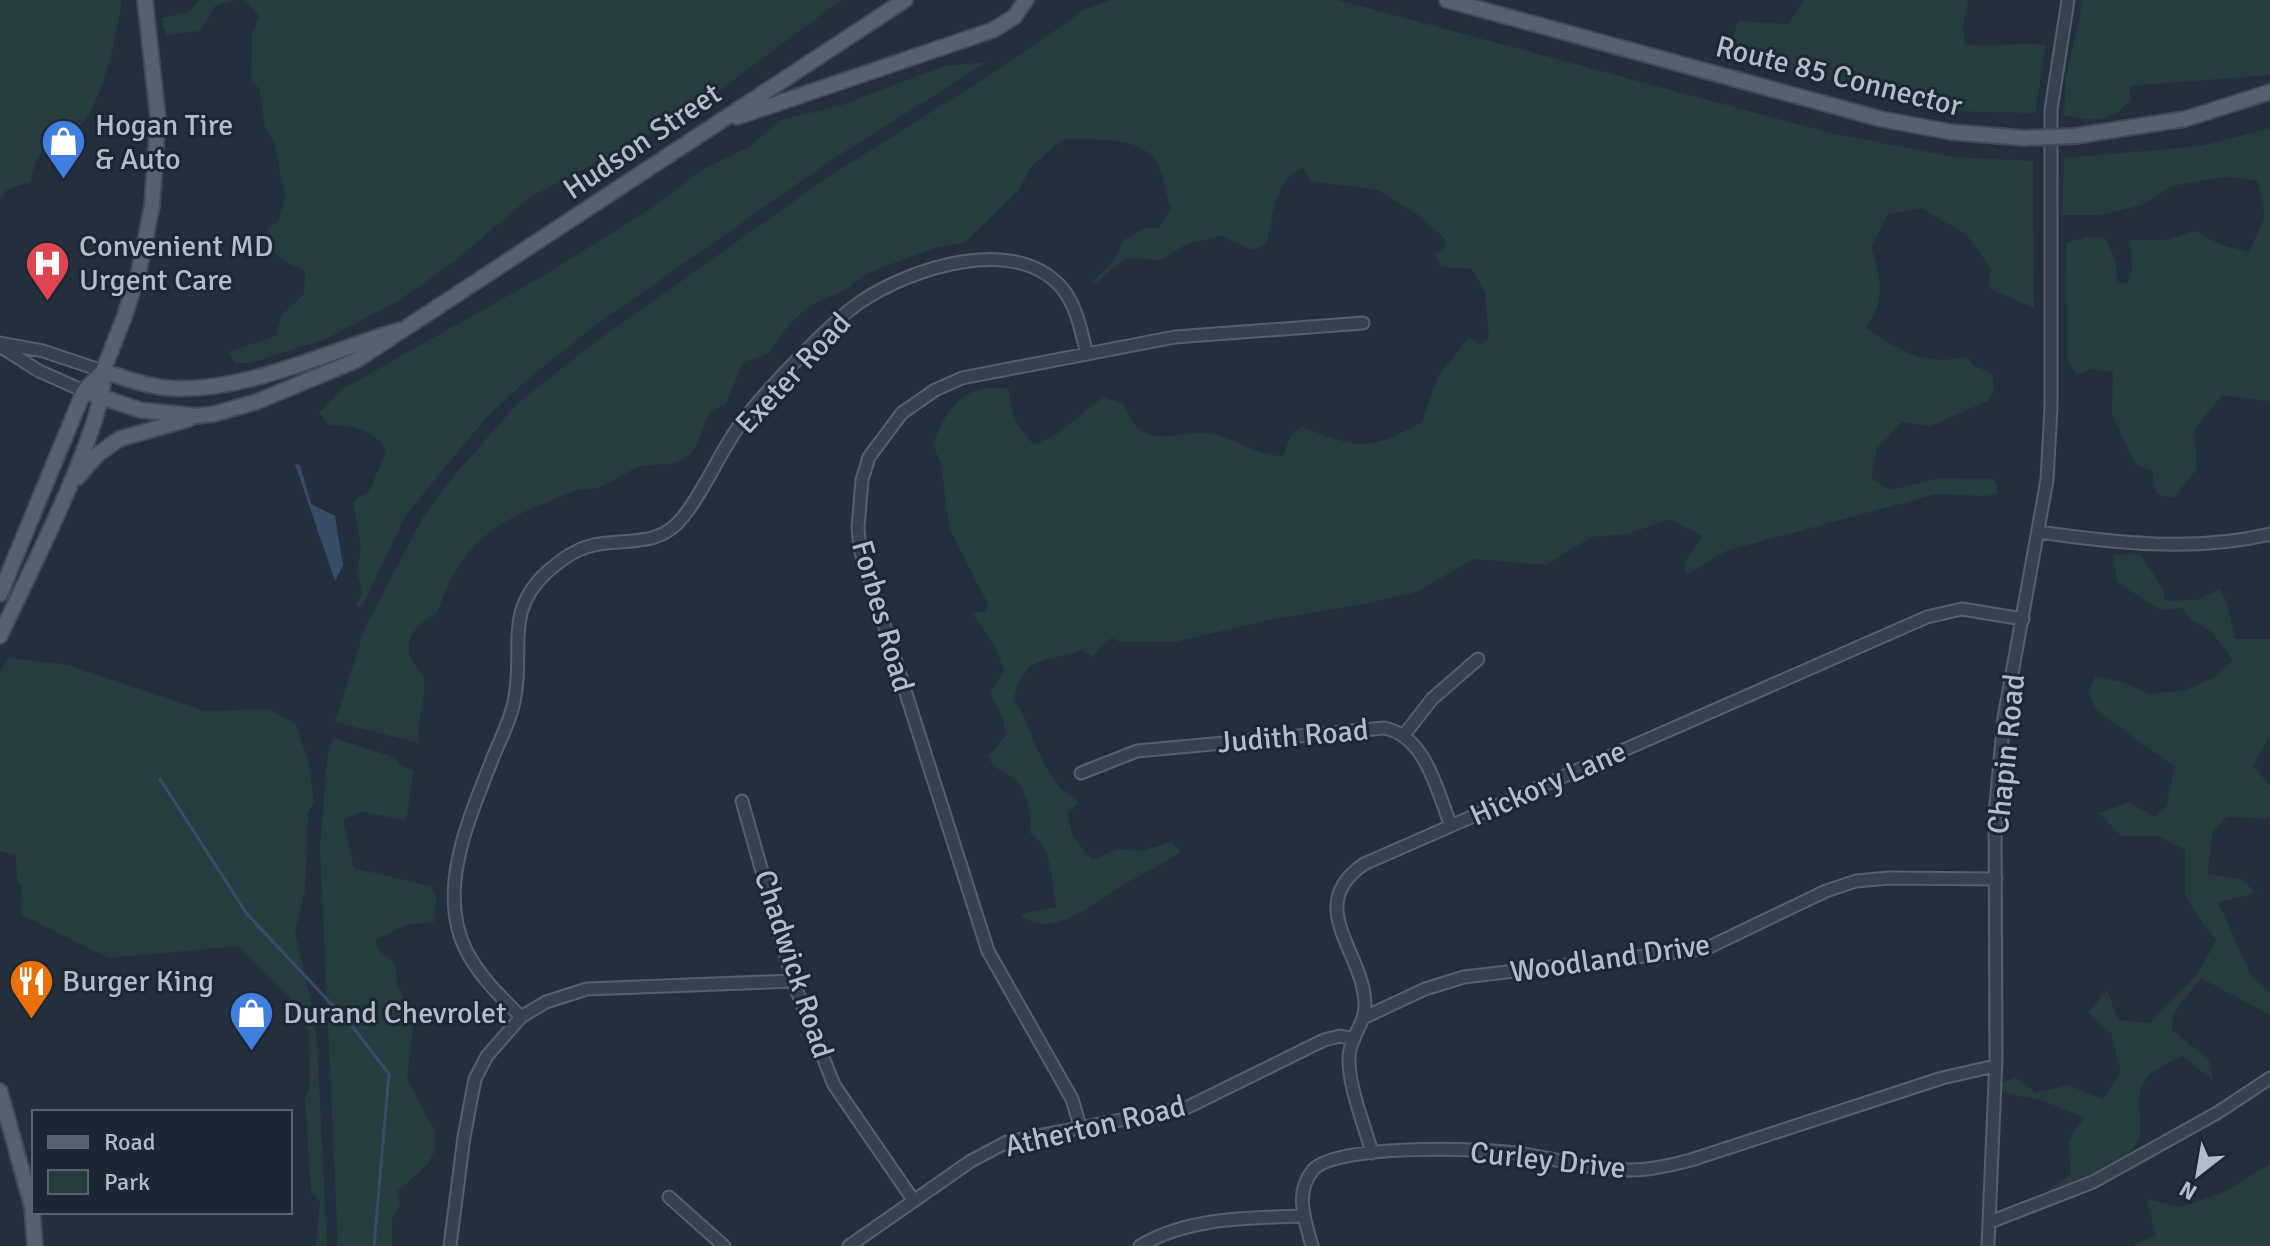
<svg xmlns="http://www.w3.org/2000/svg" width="2270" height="1246" viewBox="0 0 2270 1246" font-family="Signika,sans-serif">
<rect width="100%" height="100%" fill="#242f3e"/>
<path fill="#263c3f" d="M 0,0 L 122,0 C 117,34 105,92 85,120 C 63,151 38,132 31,182 L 8,189 L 0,198 Z
M 200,0 L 237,0 L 215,6 L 200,31 L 166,35 L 161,18 L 188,12 Z
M 245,0 L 841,0 L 716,93 L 637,142 L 530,197 L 455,261 L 398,301 L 326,339 L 250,363 L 235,363 L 229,352 L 276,336 L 282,315 L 304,294 L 305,271 C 283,262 269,256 267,230 L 279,220 L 285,195 L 274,142 L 265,128 L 260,89 L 251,81 L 252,36 L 259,16 Z
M 1111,0 L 1338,0 L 1830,133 L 1954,157 L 2033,161 L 2034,308 L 1988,288 L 1991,269 L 1966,234 L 1921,208 L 1888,214 L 1871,248 C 1882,277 1885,303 1866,328 C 1897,349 1927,368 1966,356 L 1973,365 L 1993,374 L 1994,389 L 1988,401 L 1930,426 L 1902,422 L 1877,448 L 1871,478 L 1890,490 L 1940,478 L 1994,479 L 1999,493 L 1986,496 L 1936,494 L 1726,551 L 1686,575 L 1684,564 L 1702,536 L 1670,519 L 1628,534 L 1592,537 L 1545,565 L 1474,559 L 1416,592 L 1368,603 L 1268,620 L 1175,642 L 1120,642 L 1112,638 L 1099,647 L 1094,657 L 1082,650 C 1044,663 1024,654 1013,701 L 1021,710 C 1035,742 1047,785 1079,802 L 1067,814 L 1073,837 L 1092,860 L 1117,849 L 1140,851 L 1172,842 L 1181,851 C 1161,866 1142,874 1121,886 C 1096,902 1049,943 1020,914 L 1057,907 C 1049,880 1056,850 1030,833 C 1032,815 1027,788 1012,777 C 1000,769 994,770 988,756 L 1006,736 L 1003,719 L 990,691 L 1004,672 L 996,647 L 972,613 L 986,611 L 987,602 L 949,528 L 941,464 L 933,445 C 946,408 965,382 1008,389 L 1015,422 L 1034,445 L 1057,434 L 1103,397 L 1124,404 C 1129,418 1135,430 1151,435 C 1170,440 1193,430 1213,434 C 1238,440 1258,456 1283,456 L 1292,433 L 1302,427 C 1360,449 1367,452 1422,422 L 1438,377 L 1469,337 L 1480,344 L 1489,338 L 1485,292 L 1472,269 L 1441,267 L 1434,254 L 1444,250 L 1446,240 L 1420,216 L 1378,190 L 1310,181 L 1304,168 C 1275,175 1273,218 1267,243 L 1253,250 L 1220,236 L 1187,244 L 1161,260 L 1126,258 L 1096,283 L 1092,282 L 1115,259 L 1124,240 L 1147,227 L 1158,229 L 1171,208 C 1166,194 1163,170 1155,159 C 1136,135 1089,140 1063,139 L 1031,167 L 1018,191 L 964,243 L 937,247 L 865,274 L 849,288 L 811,305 L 790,323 L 768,354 L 743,362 L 726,404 L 710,411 C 704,423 699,446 689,455 C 675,469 653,461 637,468 C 624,473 612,483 599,487 C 591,490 583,488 575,491 C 502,519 463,535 437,614 C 419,622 403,637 411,658 C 414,665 423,672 424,680 C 427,701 415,721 419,743 L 335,722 L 365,628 L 422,519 L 457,472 L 518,403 L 597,341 L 825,179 L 1001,68 L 1084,10 Z
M 1805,0 L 1968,0 L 1963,26 L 1965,44 C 1993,48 2018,42 2046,45 L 2035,113 L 1950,111 L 1807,75 L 1753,55 L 1732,41 L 1738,21 L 1788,24 Z
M 2083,0 L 2270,0 L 2270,75 L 2130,86 L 2130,101 C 2108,124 2094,121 2064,115 L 2066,78 Z
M 987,62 L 827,163 L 596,325 L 529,378 L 485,419 L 405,516 L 362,607 L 355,606 L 362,593 L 357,571 L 361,548 L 353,502 L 370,490 L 386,451 C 376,429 351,426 329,425 L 319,413 L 341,390 L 543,276 L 652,208 L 703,169 L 749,147 L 781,120 L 842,105 L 944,66 Z
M 2270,128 L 2270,401 L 2222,395 L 2194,430 L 2197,469 L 2173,498 L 2156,494 L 2152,471 L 2135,464 L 2112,414 L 2113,372 L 2092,369 L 2077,375 L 2067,359 L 2066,243 L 2088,237 L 2105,238 L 2116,262 L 2117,282 L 2128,284 L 2132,269 L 2130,240 L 2165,240 L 2195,231 L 2219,244 L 2249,252 L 2265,217 L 2257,180 L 2226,177 L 2171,186 L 2142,205 L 2101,215 L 2062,215 L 2064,158 L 2201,146 Z
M 2140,554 L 2162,587 L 2165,601 L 2197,600 L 2220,589 L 2228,606 L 2235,639 L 2270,639 L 2270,736 L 2253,766 L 2270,786 L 2270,819 L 2227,817 L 2213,831 L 2207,874 L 2240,879 L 2257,893 L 2218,902 L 2250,974 L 2270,993 L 2270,1015 L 2201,978 L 2173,1014 L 2172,1030 L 2209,1060 L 2213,1080 L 2182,1056 C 2172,1062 2152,1069 2146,1079 C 2132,1097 2144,1120 2139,1139 C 2133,1161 2066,1191 2045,1193 L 2071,1174 L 2068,1141 L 2084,1118 L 2044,1101 L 2002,1092 L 1999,1084 L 2015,1077 L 2036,1093 L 2069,1085 L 2103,1100 L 2121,1072 L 2111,1033 L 2088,1013 L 2107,990 L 2118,1020 L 2150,1023 L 2195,977 L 2217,940 L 2204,926 L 2185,894 L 2185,850 L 2158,836 L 2121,836 L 2099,813 L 2129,802 L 2155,817 L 2166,807 L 2175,767 L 2094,708 L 2089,692 L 2095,677 L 2123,682 L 2149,694 L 2187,690 L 2217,676 L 2233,660 L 2211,631 L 2192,620 L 2182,608 L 2160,610 L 2117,582 L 2113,555 Z
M 9,658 L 67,665 L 205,711 L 270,709 L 296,725 L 308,760 L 314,801 L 308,813 L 305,890 L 295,933 L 309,992 L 317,1042 L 327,1246 L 316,1246 L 320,1201 L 311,1193 L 305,1098 L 310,1088 C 309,1066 312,1034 303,1013 C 300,1006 249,957 239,946 L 109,958 L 21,914 L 22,886 L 17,884 L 16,855 L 0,851 L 0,672 Z
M 333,738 L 394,757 L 401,766 L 414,770 L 406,820 L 362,812 L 343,819 L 354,868 L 432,887 L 436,899 L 434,922 L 405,925 L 375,940 L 380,952 L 395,963 L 398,988 L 415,1016 L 407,1079 L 435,1131 L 435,1150 L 428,1164 L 397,1192 L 400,1205 L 392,1218 L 392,1246 L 338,1246 L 320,848 L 327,759 Z
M 2270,1164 L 2270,1246 L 2132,1246 L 2156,1235 L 2147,1199 L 2180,1207 L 2223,1193 Z"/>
<path fill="#394c67" d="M 295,464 L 300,465 L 311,504 L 335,516 L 343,565 L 335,581 Z"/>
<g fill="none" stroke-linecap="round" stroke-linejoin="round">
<path stroke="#394c67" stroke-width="3" d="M 160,779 L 247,914 L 352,1026 L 389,1074 L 374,1246"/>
<defs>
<path id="minor" d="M 0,343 L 43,351 L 103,371
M 1,347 L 39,371 L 84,391
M 2039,532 C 2115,543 2195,552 2270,534
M 1404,735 L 1432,699 L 1478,659
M 1081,773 L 1137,751 L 1384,728 C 1426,736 1437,791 1451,826
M 742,801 L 793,981 L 834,1085 L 914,1201
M 521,1017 C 501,997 480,977 467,952 C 436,893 468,821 490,765 C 498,743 512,719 515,696 C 524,647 504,612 547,572 C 561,560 575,549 594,545 C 627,538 659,548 683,517 C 708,486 722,445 748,414 C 773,384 828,325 859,303 C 910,268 1014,234 1061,287 C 1077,305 1081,332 1087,354
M 1363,1018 L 1425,989 L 1464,977 L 1705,949 L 1826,891 L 1856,881 L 1889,878 L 1996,879
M 1080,1126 L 1072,1099 L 988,951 L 860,549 L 858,528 L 862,480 L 869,457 L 902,413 L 935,390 L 962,378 L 1175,337 L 1363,323
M 1372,1153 C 1364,1123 1348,1087 1349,1056 C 1350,1037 1366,1023 1365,1004 C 1364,952 1303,906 1364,864 L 1927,617 L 1962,609 L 2023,619
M 669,1197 L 724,1246
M 1990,1222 L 2093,1182 L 2217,1113 L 2270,1078
M 450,1246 L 464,1137 L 475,1079 L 487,1056 L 521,1017 L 546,1002 L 587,989 L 793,981
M 849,1246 L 971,1161 L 1007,1142 L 1188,1107 L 1324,1040 L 1340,1036 L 1354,1039
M 1140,1246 C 1188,1217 1250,1218 1304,1216
M 1312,1246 C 1305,1220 1294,1193 1313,1170 C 1335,1144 1479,1148 1516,1153 C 1554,1158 1592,1170 1630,1170 C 1651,1170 1671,1165 1691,1160 L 1942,1078 L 1995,1066
M 1988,1246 L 1996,1058 L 1995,815 L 2004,718 L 2047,480 L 2051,407 L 2051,110 L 2068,0"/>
<path id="major" d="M 1447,0 L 1881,119 L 1951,132 L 2024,138
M 737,117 L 993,30 L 1014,17 L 1026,0
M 2075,136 L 2185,119 L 2270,92
M 103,371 C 124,378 146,386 168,388 C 242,394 329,351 400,330
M 84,391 L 140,410 L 197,416 L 214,414 L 256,402 L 357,360 L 905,0
M 77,478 L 97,455 L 119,439 L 189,419
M 0,594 L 84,391 L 103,371 L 125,315 L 139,271 L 152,206 L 158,118 L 145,0
M 0,636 C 24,583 109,420 103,371
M 0,1091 L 32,1207 L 35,1246"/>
</defs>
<use href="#minor" stroke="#565f6c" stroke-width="15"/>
<use href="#major" stroke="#414a57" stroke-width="18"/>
<use href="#minor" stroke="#38414e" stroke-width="11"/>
<use href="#major" stroke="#56606e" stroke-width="14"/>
<defs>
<path id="major-bridge" d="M 2024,138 L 2075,136"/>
</defs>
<use href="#major-bridge" stroke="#414a57" stroke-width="18" stroke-linecap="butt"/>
<use href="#major-bridge" stroke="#56606e" stroke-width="14"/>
</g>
<defs>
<symbol id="shop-pin" viewBox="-11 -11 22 30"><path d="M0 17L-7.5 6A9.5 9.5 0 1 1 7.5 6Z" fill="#3f7fe0" stroke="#1d2633"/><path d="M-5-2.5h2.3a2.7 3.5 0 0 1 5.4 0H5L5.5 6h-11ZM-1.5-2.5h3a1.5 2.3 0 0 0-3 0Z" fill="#fff"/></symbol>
<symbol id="hospital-pin" viewBox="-11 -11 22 30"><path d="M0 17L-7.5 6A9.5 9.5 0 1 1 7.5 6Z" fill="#e0444e" stroke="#1d2633"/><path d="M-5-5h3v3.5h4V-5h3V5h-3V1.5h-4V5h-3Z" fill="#fff"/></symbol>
<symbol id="restaurant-pin" viewBox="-11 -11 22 30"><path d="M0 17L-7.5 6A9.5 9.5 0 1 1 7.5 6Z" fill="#e8710a" stroke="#1d2633"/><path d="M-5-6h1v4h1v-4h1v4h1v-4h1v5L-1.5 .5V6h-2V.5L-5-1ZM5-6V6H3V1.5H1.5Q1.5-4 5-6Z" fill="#fff"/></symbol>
</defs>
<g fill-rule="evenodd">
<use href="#shop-pin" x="38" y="116" width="51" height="69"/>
<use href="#hospital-pin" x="22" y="238" width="51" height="69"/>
<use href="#restaurant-pin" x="6" y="956" width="51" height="69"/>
<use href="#shop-pin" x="226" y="988" width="51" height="69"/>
</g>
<g text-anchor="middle" stroke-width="6" stroke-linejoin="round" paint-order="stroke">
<g font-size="30" fill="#b4bcc9" stroke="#1d2633">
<text transform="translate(1839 76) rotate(14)" y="10">Route 85 Connector</text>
<text transform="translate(642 141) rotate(-34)" y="10">Hudson Street</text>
<text transform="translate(793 373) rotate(-47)" y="10">Exeter Road</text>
<text transform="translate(883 616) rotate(74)" y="10">Forbes Road</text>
<text transform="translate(1293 736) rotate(-5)" y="10">Judith Road</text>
<text transform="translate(2006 754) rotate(-84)" y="10">Chapin Road</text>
<text transform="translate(1548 783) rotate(-24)" y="10">Hickory Lane</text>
<text transform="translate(1610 958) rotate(-8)" y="10">Woodland Drive</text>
<text transform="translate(794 964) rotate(72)" y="10">Chadwick Road</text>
<text transform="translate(1095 1126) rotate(-13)" y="10">Atherton Road</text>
<text transform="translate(1548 1160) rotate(6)" y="10">Curley Drive</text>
</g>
<g font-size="30" fill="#b4bcc9" stroke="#1d2633" text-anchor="start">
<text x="95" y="135">Hogan Tire<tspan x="95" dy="34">&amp; Auto</tspan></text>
<text x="79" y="256">Convenient MD<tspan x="79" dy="34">Urgent Care</tspan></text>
<text x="62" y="991">Burger King</text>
<text x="283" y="1023">Durand Chevrolet</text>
</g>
</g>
<rect x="32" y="1110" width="260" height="104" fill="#1d2633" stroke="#59626f" stroke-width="2"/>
<rect x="48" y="1136" width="40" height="12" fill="#56606e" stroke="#59626f" stroke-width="2"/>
<text x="104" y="1150" font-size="24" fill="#b4bcc9">Road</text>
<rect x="48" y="1170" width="40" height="24" fill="#263c3f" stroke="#59626f" stroke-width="2"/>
<text x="104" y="1190" font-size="24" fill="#b4bcc9">Park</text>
<g transform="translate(2198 1174) rotate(211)" stroke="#1d2633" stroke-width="6" paint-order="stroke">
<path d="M0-6L14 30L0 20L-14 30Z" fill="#b4bcc9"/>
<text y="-12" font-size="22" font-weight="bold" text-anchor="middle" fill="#b4bcc9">N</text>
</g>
</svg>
